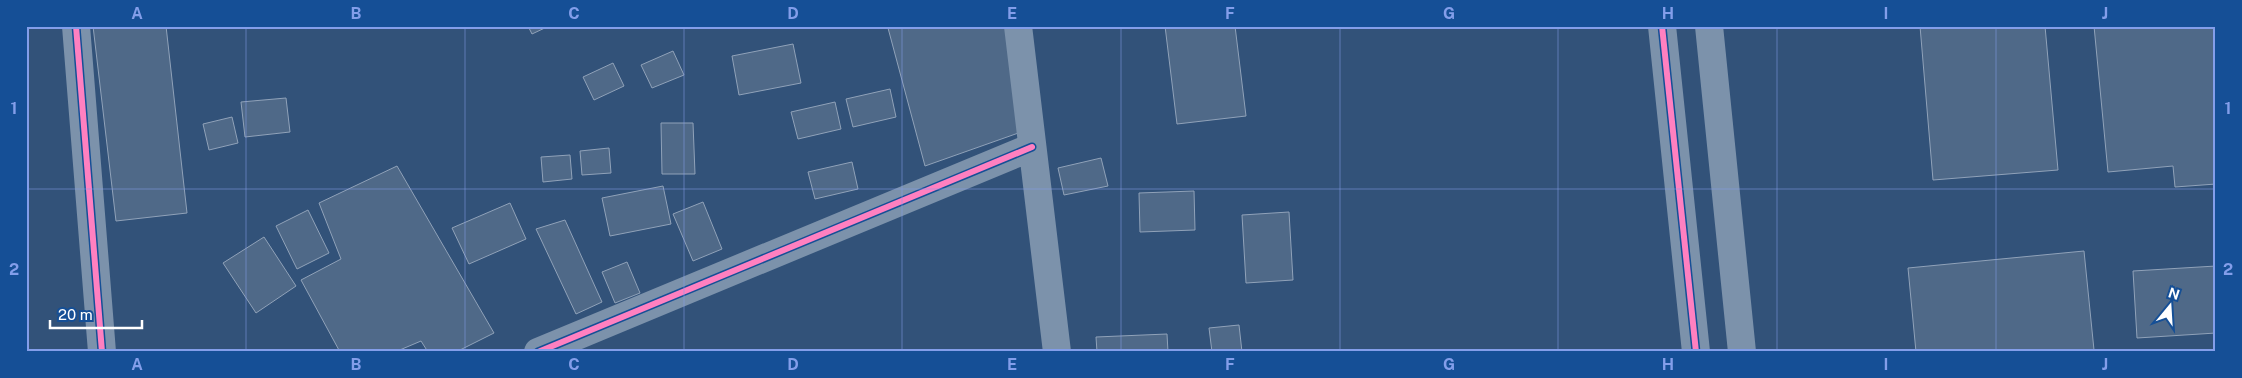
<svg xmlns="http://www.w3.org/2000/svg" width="2242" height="378" viewBox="0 0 2242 378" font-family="'Public Sans',sans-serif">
<rect width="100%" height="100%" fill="#325279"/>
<path fill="#4f6988" stroke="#90a2b9" d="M 93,26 L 166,26 L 187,213 L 116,221 Z
M 528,26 L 549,26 L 532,34 Z
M 897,26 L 1009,26 L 1024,131 L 925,166 L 888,28 Z
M 1165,26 L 1235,26 L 1246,116 L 1177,124 Z
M 1920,26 L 2045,26 L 2058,170 L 1933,180 Z
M 2094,26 L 2216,26 L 2216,184 L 2175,187 L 2173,166 L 2108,172 Z
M 793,44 L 801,83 L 739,95 L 732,56 Z
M 673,51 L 684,75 L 652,88 L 641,65 Z
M 613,63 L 624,86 L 594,100 L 583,77 Z
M 890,89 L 896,117 L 853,127 L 846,99 Z
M 286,98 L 290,132 L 245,137 L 241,102 Z
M 835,102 L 841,129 L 798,139 L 791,112 Z
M 232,117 L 238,143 L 209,150 L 203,124 Z
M 661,123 L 693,123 L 695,174 L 662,174 Z
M 609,148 L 611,173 L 582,175 L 580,151 Z
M 570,155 L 572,179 L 543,182 L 541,157 Z
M 1101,158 L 1108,186 L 1064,195 L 1058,168 Z
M 852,162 L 858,189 L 815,199 L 808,172 Z
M 397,166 L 494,333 L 456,352 L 428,352 L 421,341 L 395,352 L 340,352 L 301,280 L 341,259 L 319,203 Z
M 663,186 L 671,224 L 610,236 L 602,198 Z
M 1194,191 L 1195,230 L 1140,232 L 1139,193 Z
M 703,202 L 722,249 L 693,261 L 673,214 Z
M 510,203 L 526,239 L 469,264 L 452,228 Z
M 308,210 L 329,253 L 297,269 L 276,226 Z
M 1289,212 L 1293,280 L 1246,283 L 1242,215 Z
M 565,220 L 602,302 L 576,314 L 536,229 Z
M 264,237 L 296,286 L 256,313 L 223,263 Z
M 2084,251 L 2094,350 L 2074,352 L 1916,352 L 1908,268 Z
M 627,262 L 640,293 L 615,303 L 602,272 Z
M 2216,266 L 2216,333 L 2137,338 L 2133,271 Z
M 1239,325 L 1242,352 L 1212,352 L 1209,328 Z
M 1167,334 L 1168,352 L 1097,352 L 1096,337 Z"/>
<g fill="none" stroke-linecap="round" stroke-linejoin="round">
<path stroke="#7c92ab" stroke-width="28" d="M 76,26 L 102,352
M 1018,26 L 1057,352
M 1662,26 L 1696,352
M 1709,26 L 1742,352
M 538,352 L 1032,147"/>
<defs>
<path id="cycleway" d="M 76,26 L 102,352
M 1662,26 L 1696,352
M 538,352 L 1032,147"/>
</defs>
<use href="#cycleway" stroke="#154f96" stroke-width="9"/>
<use href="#cycleway" stroke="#ff80c0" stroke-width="6"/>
</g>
<path fill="none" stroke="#839eea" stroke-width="1" stroke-opacity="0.55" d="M 246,26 L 246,352M 465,26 L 465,352M 684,26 L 684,352M 902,26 L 902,352M 1121,26 L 1121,352M 1340,26 L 1340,352M 1558,26 L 1558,352M 1777,26 L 1777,352M 1996,26 L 1996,352M 26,189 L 2216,189"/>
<rect width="2242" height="378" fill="none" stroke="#154f96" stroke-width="55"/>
<g transform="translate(2170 306) rotate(18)" stroke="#154f96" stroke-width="4" paint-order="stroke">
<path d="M0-4L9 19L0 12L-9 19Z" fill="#ffffff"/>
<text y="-8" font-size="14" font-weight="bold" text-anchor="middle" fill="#ffffff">N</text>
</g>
<path d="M50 320v8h92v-8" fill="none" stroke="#ffffff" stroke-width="2.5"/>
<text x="58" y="320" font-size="15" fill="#ffffff" stroke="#154f96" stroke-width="4" paint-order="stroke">20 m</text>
<rect x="28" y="28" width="2186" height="322" fill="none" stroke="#839eea" stroke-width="2"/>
<g font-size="16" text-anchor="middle" font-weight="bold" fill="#839eea">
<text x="137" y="19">A</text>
<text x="356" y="19">B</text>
<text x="574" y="19">C</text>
<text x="793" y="19">D</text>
<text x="1012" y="19">E</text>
<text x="1230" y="19">F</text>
<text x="1449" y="19">G</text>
<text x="1668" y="19">H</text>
<text x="1886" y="19">I</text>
<text x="2105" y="19">J</text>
<text x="14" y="114">1</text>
<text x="2228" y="114">1</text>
<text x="14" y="275">2</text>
<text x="2228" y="275">2</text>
<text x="137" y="370">A</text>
<text x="356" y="370">B</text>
<text x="574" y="370">C</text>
<text x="793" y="370">D</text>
<text x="1012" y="370">E</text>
<text x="1230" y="370">F</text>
<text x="1449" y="370">G</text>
<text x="1668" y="370">H</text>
<text x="1886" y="370">I</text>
<text x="2105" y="370">J</text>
</g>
</svg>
